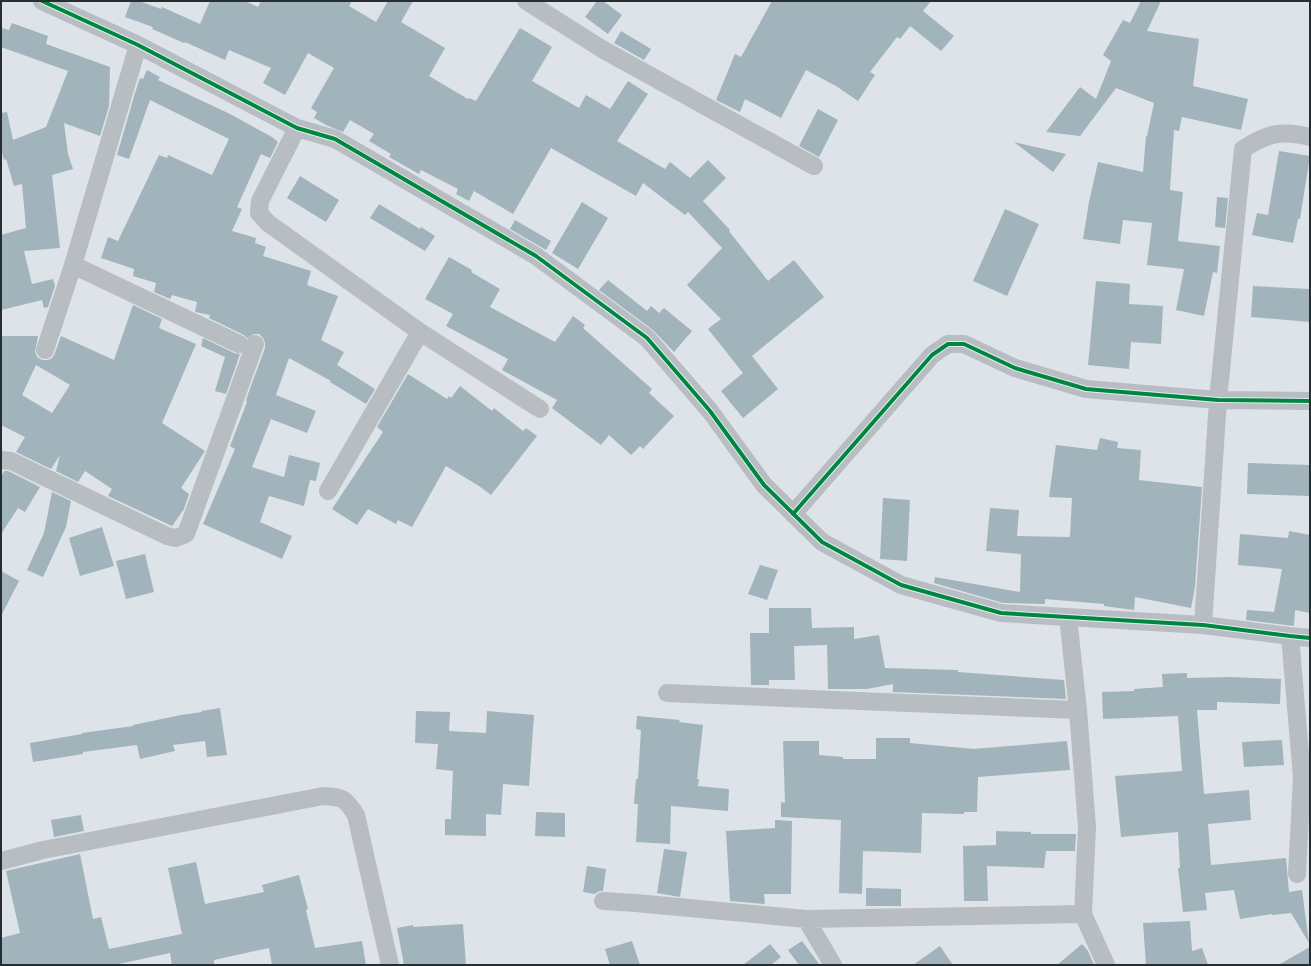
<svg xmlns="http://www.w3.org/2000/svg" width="1311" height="966" viewBox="0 0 1311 966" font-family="Quicksand,sans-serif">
<rect width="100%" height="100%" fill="#dee3e9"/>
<path fill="#a1b3bb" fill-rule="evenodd" d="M 131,1 L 139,1 L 161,9 L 162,7 L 200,24 L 210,1 L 245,1 L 258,7 L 261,1 L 352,1 L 349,6 L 376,22 L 388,1 L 413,1 L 401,22 L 445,48 L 429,76 L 468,99 L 469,98 L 476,101 L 520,28 L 552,47 L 532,81 L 579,108 L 586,95 L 610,109 L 628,81 L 648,94 L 617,141 L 665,169 L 670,162 L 690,178 L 708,160 L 726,178 L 703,201 L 730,230 L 729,231 L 768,281 L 794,260 L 824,297 L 752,356 L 778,389 L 743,418 L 721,391 L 743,373 L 708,329 L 721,319 L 687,285 L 722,248 L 688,212 L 685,215 L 643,183 L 636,196 L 551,148 L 513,214 L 474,191 L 469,201 L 456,194 L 458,189 L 421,170 L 419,174 L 389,157 L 391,154 L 369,141 L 374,134 L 350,120 L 343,132 L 326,125 L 314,118 L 317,112 L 311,108 L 334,68 L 308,53 L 285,95 L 263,83 L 271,68 L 229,50 L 225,60 L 185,42 L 184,43 L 152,29 L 153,27 L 125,17 Z
M 597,1 L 603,1 L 622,15 L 608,34 L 585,17 Z
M 772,1 L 931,1 L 923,11 L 954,36 L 941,51 L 910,26 L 900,39 L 897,37 L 870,72 L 875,75 L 858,101 L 836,86 L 806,70 L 781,118 L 745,99 L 740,112 L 716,100 L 735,54 L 741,57 Z
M 1141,1 L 1161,1 L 1147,31 L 1199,39 L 1193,86 L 1248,99 L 1241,130 L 1182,117 L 1179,131 L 1174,130 L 1170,190 L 1183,192 L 1178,241 L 1220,246 L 1217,273 L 1213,272 L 1204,316 L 1176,310 L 1184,269 L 1147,265 L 1152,223 L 1123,220 L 1120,244 L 1083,239 L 1089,202 L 1098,162 L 1143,172 L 1146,136 L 1147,136 L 1154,103 L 1116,88 L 1080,136 L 1046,132 L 1080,87 L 1096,99 L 1111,61 L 1103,55 L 1123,20 L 1130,23 Z
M 12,23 L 48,36 L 46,44 L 110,67 L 109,106 L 100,136 L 64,123 L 68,154 L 73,169 L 52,175 L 60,248 L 24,251 L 32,284 L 53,279 L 55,286 L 48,307 L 44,308 L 42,300 L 1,310 L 1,235 L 26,228 L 22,184 L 14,186 L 6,159 L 4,160 L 1,149 L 1,113 L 7,112 L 13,140 L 46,127 L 68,71 L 1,47 L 1,28 L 9,30 Z
M 621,31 L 651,49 L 644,60 L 614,43 Z
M 147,70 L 160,77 L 158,80 L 230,114 L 272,137 L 278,142 L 270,158 L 261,154 L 237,207 L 242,209 L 232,231 L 256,238 L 255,243 L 266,247 L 263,256 L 311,271 L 307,285 L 338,296 L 321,340 L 344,352 L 337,365 L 375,389 L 366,404 L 330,382 L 331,381 L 289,358 L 276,395 L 316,411 L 307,433 L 271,419 L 252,467 L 284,477 L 289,455 L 320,463 L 316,481 L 310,480 L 304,506 L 269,496 L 260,522 L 292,536 L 282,559 L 203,524 L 235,449 L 230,446 L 247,402 L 246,401 L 248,394 L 265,348 L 265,343 L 263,338 L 259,334 L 254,334 L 247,338 L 244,335 L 209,318 L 210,315 L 195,312 L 197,302 L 172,295 L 170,299 L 154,292 L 156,283 L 133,276 L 134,269 L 101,258 L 108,237 L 118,241 L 159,155 L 167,158 L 168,155 L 212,175 L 229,139 L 150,100 L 129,159 L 117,155 L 135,93 L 140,78 L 143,79 Z
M 818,109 L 838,120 L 819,157 L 799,146 Z
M 1014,142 L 1066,154 L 1053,172 Z
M 1279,151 L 1310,156 L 1300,219 L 1298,219 L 1293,243 L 1252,235 L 1257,213 L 1268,215 Z
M 300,176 L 339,200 L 326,222 L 287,198 Z
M 1217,197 L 1228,198 L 1225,228 L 1215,227 Z
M 582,202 L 608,218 L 578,269 L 552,253 Z
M 379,204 L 420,229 L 421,227 L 435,236 L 425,251 L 370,218 Z
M 1005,209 L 1039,224 L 1007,296 L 973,281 Z
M 515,220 L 551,241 L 546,250 L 510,229 Z
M 449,257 L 472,270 L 471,272 L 500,289 L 490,307 L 555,342 L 573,316 L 585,325 L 583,328 L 652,389 L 649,393 L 674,416 L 643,449 L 640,446 L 631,455 L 609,435 L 601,445 L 552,408 L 557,400 L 502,370 L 508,359 L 446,326 L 453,314 L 425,299 Z
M 608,280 L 647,311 L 651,306 L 659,313 L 664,308 L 692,331 L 674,352 L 653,330 L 599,290 Z
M 1096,281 L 1130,284 L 1129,304 L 1163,306 L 1161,344 L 1131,342 L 1129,369 L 1088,365 Z
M 1253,286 L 1310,289 L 1310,322 L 1251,317 Z
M 133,305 L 162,319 L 159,328 L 196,344 L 162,423 L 205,451 L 181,488 L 189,494 L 184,509 L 172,526 L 108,496 L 112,489 L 85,471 L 78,482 L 56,471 L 60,455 L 51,469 L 16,452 L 25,437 L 1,425 L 1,336 L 38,336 L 35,352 L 37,357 L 42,360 L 48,360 L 52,358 L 55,353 L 61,336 L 114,360 ZM 36,365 L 70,385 L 52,413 L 22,395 Z
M 203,338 L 234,353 L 240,354 L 226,394 L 215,391 L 225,357 L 201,346 Z
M 408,374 L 447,399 L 449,396 L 451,398 L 460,386 L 492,411 L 494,408 L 523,431 L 526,428 L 537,436 L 491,495 L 479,486 L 446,466 L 412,527 L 398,520 L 396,524 L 368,509 L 357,525 L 332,509 L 383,432 L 377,427 Z
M 1100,438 L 1118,442 L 1117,448 L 1141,450 L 1139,480 L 1202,487 L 1195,587 L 1191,608 L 1135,597 L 1134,610 L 1104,606 L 1104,604 L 1045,599 L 1045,604 L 1003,603 L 934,583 L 935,577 L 1020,592 L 1021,554 L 986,551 L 990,508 L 1019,510 L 1017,536 L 1070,537 L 1072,498 L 1049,497 L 1056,445 L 1097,450 Z
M 1248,463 L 1310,465 L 1310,496 L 1247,494 Z
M 4,471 L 8,471 L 40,487 L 25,512 L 18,508 L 1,534 L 1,477 Z
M 52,492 L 71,501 L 66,527 L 43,577 L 27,570 L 44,533 Z
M 883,498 L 910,500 L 907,561 L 880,559 Z
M 102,527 L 114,566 L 80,576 L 69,538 Z
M 1289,531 L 1310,535 L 1310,613 L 1295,610 L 1294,626 L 1246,620 L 1247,610 L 1274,612 L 1282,569 L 1238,565 L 1240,534 L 1288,538 Z
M 145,554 L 154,592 L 126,599 L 116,561 Z
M 760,565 L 778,570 L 767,600 L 748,594 Z
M 1,571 L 19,581 L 1,616 Z
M 769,608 L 811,608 L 812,628 L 854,627 L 854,639 L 879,635 L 885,668 L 958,670 L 958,672 L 1064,680 L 1066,699 L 893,692 L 893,684 L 867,689 L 828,689 L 827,645 L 794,646 L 795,680 L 769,680 L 769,685 L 751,685 L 750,633 L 769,633 Z
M 1187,673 L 1187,678 L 1231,677 L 1281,679 L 1280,704 L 1217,702 L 1217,710 L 1197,710 L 1204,794 L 1249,790 L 1251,820 L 1208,824 L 1211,865 L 1286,858 L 1289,892 L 1302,890 L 1309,943 L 1291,913 L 1272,915 L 1272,914 L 1240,919 L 1234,890 L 1205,893 L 1207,910 L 1183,912 L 1178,868 L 1180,868 L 1178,832 L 1121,837 L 1115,776 L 1182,771 L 1178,716 L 1103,719 L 1102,692 L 1134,691 L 1134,689 L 1163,687 L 1162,674 Z
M 220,708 L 227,755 L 207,757 L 205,741 L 173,745 L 175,751 L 140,759 L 137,745 L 83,752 L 83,754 L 33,762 L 30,743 L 82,734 L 82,733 L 133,726 L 133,725 L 181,715 L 202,712 L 201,711 Z
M 416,711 L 450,712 L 449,731 L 486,733 L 487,711 L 534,715 L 529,786 L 503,784 L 501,815 L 486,814 L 486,836 L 445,835 L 445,819 L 451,819 L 453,771 L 436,769 L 438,744 L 415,743 Z
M 637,716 L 680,720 L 679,722 L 703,725 L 697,779 L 699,779 L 698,786 L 729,789 L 728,811 L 671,806 L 670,844 L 636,842 L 638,804 L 634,804 L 636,779 L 638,779 L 641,730 L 636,729 Z
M 876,738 L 910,738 L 910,743 L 974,749 L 1067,741 L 1070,770 L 978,777 L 977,812 L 964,812 L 964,814 L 922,813 L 921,853 L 863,851 L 862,894 L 839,893 L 841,820 L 781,817 L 781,802 L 785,803 L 783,741 L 819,741 L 819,755 L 843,757 L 843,759 L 876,759 Z
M 1282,740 L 1284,765 L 1244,767 L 1242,742 Z
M 536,812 L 565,813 L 565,837 L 535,836 Z
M 81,815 L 84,831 L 54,837 L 51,820 Z
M 775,820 L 792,821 L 791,894 L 764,894 L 765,904 L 730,901 L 726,831 L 775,828 Z
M 996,831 L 1031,832 L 1031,834 L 1076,834 L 1075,851 L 1046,851 L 1044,868 L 987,866 L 988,901 L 964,901 L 963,846 L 996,845 Z
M 664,849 L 687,852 L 680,897 L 657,893 Z
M 80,854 L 93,919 L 101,917 L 109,949 L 182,934 L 168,868 L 196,862 L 205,904 L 264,892 L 262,885 L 299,875 L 308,909 L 306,910 L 315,948 L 362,941 L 366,965 L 272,965 L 269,948 L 214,960 L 214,965 L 172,965 L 170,953 L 114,965 L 1,965 L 1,938 L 20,933 L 6,871 Z
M 587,866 L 606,869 L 603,891 L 599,891 L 595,894 L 583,892 Z
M 866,888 L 901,889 L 901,906 L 866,906 Z
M 1190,921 L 1192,951 L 1202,948 L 1208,965 L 1146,965 L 1143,923 Z
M 463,924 L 466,965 L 404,965 L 397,928 L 413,925 L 413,927 Z
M 632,941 L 640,965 L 610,965 L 605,949 Z
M 802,941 L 820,965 L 799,965 L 788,950 Z
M 770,944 L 781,957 L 771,965 L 743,965 Z
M 1082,944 L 1088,951 L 1094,965 L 1057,965 Z
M 940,946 L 953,965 L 913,965 Z
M 1310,947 L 1310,965 L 1278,965 Z"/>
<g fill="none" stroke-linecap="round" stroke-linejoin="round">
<path stroke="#b8bdc2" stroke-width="18" d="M 42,1 L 138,45 L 297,128 L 335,139 L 536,256 L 647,338 L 710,411 L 764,485 L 822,542 L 901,585 L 1001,613 L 1203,625 L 1290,636 L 1310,638
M 526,1 L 602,49 L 814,166
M 297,128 L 260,201 L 259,213 L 268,223 L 420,332 L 540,409
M 73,265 L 239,344
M 45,350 L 73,265 L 138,45
M 1,460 L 11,461 L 167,536 L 176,538 L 186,534 L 255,344
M 328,491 L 420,332
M 793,514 L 932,355 L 948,344 L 964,344 L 1015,368 L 1086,389 L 1218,400 L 1310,401
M 1068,617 L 1078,710 L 1087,827 L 1083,914 L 1106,965
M 1203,625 L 1218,400 L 1243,149 C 1268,133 1281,130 1310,137
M 1290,636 L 1302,778 L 1297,874
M 667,693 L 1078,710
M 1,861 L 43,850 L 323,796 C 343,797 345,798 356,815 L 390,965
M 603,901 L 636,903 L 806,919 L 1083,914
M 806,919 L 833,965"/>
<defs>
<path id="cycleway" d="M 42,1 L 138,45 L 297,128 L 335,139 L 536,256 L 647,338 L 710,411 L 764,485 L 822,542 L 901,585 L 1001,613 L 1203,625 L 1290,636 L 1310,638
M 793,514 L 932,355 L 948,344 L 964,344 L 1015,368 L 1086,389 L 1218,400 L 1310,401"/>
</defs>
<use href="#cycleway" stroke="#e5edf7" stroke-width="6"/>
<use href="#cycleway" stroke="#00873e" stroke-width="4"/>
</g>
<rect width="1311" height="966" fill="none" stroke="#262e32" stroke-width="4"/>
</svg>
